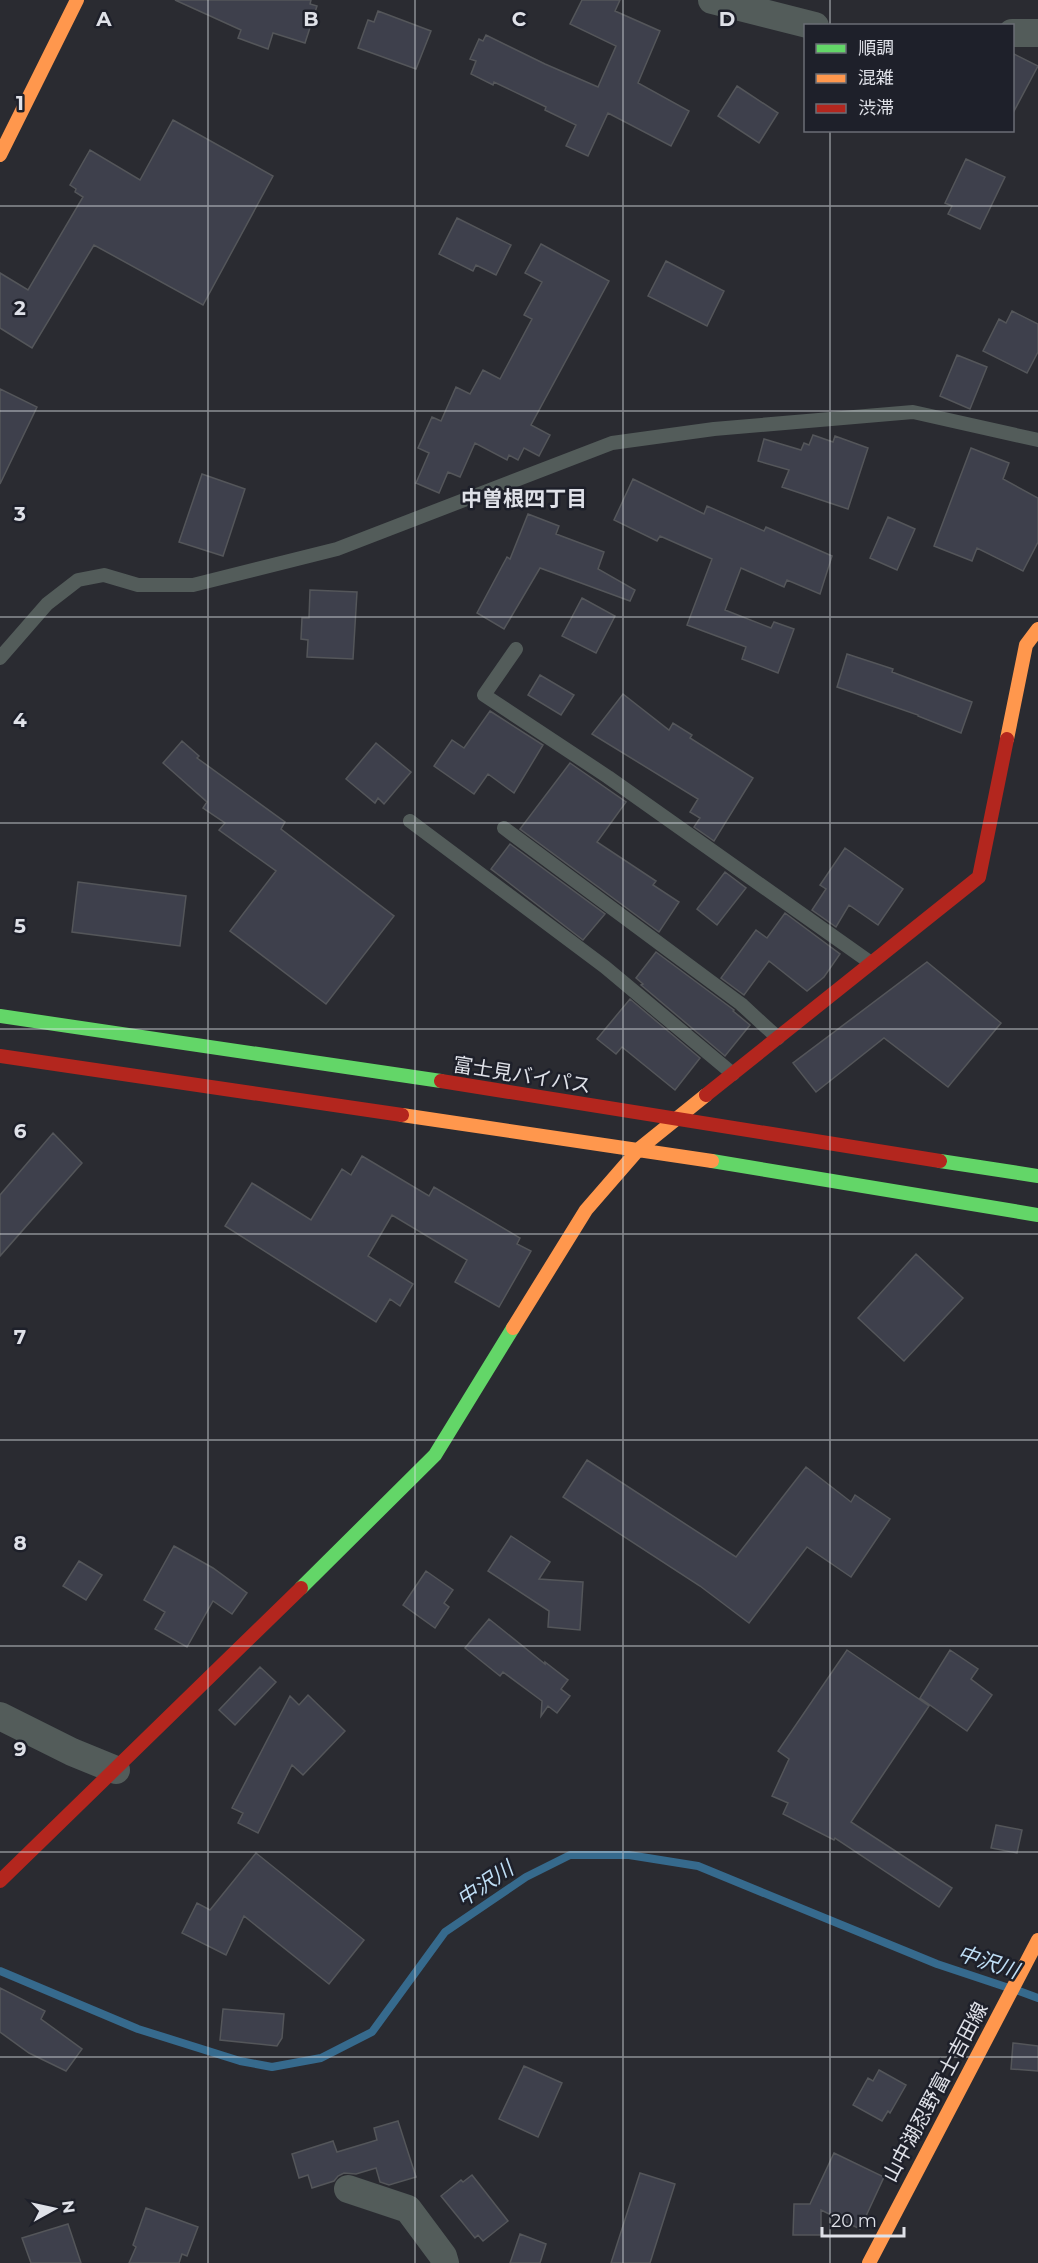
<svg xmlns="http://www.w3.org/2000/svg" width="1038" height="2263" viewBox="0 0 1038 2263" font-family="Montserrat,'Noto Sans JP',sans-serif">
<rect width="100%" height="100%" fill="#2a2b31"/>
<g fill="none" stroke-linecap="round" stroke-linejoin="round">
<path stroke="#366a8d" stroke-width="8" d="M 0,1971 L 138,2029 L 240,2061 L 272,2067 L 321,2058 L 372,2032 L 445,1932 L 526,1877 L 570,1855 L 629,1855 L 698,1866 L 937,1964 L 1006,1987
M 1019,1991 L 1038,1998"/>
</g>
<path fill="#3e404c" stroke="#54565a" stroke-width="1.5" d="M 175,0 L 311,0 L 310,4 L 317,6 L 305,43 L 273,33 L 268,49 L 238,38 L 241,30 Z
M 582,0 L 620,0 L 615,11 L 660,31 L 638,83 L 689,111 L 671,146 L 608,113 L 588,156 L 566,146 L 576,125 L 545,110 L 546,107 L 494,82 L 493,85 L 471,74 L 476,61 L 470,59 L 479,39 L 483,41 L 486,35 L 545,64 L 598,87 L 616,46 L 570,24 Z
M 378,11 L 431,31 L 416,69 L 358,48 L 368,20 L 374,22 Z
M 1012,53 L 1038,66 L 1012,115 Z
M 737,86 L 778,113 L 759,143 L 718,116 Z
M 173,120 L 273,176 L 203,305 L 94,245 L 32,348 L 0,328 L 0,273 L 28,290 L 83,197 L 75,192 L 76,189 L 70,185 L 90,150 L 140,180 Z
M 966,159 L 1005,177 L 980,229 L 948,214 L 952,206 L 945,203 Z
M 457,218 L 511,245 L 496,275 L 476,265 L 473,271 L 439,254 Z
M 541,244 L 609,281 L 531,425 L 550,435 L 539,456 L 524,448 L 518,460 L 509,455 L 507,460 L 475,443 L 460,477 L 448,472 L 439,493 L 416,483 L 429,453 L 418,448 L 432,417 L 441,421 L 456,387 L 470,394 L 483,370 L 500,379 L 532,319 L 524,315 L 542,282 L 525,273 Z
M 666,261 L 724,291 L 707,326 L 648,296 Z
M 1012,311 L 1038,324 L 1038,352 L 1027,373 L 983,351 L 999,319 L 1006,323 Z
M 957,355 L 987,367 L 970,409 L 940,396 Z
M 0,389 L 37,407 L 0,484 Z
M 813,435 L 833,442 L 835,436 L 868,448 L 848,509 L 782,487 L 789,470 L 758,461 L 764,439 L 801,450 L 804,443 L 809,445 Z
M 971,448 L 1009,463 L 1003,479 L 1038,498 L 1038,542 L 1023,571 L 977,548 L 972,561 L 934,546 Z
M 202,474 L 245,489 L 223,556 L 179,542 Z
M 633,479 L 704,514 L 707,506 L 764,531 L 766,527 L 832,556 L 820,594 L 787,580 L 784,587 L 741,568 L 725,610 L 771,628 L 774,622 L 794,629 L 778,673 L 742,659 L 746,647 L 687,625 L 712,559 L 660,536 L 657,541 L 614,520 Z
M 528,514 L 559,526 L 556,534 L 604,552 L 598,569 L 635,590 L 630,601 L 540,568 L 504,629 L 477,613 L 507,557 L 510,559 Z
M 888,517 L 915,529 L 897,570 L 870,558 Z
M 310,590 L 357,592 L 353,659 L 307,657 L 308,640 L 301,639 L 302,618 L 309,618 Z
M 582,598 L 615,616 L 596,653 L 562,636 Z
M 847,654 L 893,669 L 892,672 L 972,702 L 961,733 L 918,716 L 918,715 L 837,687 Z
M 540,675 L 574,695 L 561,715 L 528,695 Z
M 623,694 L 669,730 L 673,723 L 692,735 L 690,738 L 753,778 L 714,841 L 694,827 L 700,818 L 690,812 L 698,799 L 592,734 Z
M 490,711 L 543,745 L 514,793 L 488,774 L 474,794 L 434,766 L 452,740 L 464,748 Z
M 182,741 L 199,756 L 197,758 L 285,822 L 281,829 L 394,916 L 326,1004 L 230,931 L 276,871 L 219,830 L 225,823 L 203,808 L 207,802 L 163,763 Z
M 376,743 L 411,772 L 384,804 L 378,798 L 375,803 L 346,779 Z
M 570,763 L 626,802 L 597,842 L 656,881 L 653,885 L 679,902 L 659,932 L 520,829 Z
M 510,844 L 605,914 L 583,940 L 491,869 Z
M 845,848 L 903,889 L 878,925 L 849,905 L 836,927 L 812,910 L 826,889 L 820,885 Z
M 725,872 L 746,888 L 717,925 L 697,909 Z
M 78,882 L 186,896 L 180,946 L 72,932 Z
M 785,913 L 840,954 L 824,977 L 807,991 L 769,961 L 744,995 L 721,978 L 756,930 L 767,938 Z
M 656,952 L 734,1010 L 733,1011 L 750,1025 L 725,1056 L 641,985 L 643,984 L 636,978 Z
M 927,962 L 1001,1023 L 948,1087 L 884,1038 L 816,1092 L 793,1063 Z
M 630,999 L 700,1058 L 675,1090 L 622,1047 L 616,1054 L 597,1039 Z
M 53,1133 L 82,1163 L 0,1256 L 0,1195 Z
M 362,1156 L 429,1196 L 434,1187 L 520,1238 L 517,1244 L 531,1251 L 499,1307 L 455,1282 L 467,1260 L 392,1215 L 368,1256 L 413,1284 L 400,1306 L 390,1299 L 376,1322 L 225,1226 L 252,1183 L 311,1220 L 342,1169 L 351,1175 Z
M 916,1254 L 963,1298 L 904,1361 L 858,1318 Z
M 587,1460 L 736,1557 L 806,1467 L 851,1502 L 855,1495 L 890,1519 L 851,1577 L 807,1547 L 749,1623 L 700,1586 L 563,1497 Z
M 511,1536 L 550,1562 L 539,1579 L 583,1582 L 580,1630 L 548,1627 L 549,1611 L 488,1571 Z
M 174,1546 L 213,1568 L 247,1593 L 232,1614 L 213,1601 L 187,1647 L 155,1629 L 165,1612 L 144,1600 Z
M 79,1561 L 102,1575 L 86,1600 L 63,1586 Z
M 426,1571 L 453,1590 L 444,1603 L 449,1607 L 435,1628 L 403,1605 Z
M 489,1619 L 545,1664 L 545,1662 L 568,1680 L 561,1689 L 570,1696 L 557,1713 L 548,1706 L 541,1716 L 542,1701 L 503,1672 L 500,1676 L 465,1648 Z
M 847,1650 L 929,1706 L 851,1822 L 952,1888 L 939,1907 L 835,1838 L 834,1840 L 783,1814 L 788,1803 L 772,1796 L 789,1759 L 778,1751 Z
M 950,1650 L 978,1669 L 971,1679 L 992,1695 L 967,1731 L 920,1698 Z
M 260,1667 L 276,1682 L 235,1725 L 219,1710 Z
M 308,1695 L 345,1731 L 303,1775 L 292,1765 L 258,1833 L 238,1823 L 243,1813 L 232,1808 L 290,1696 L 299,1705 Z
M 996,1825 L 1022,1830 L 1017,1853 L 991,1848 Z
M 256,1853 L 364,1940 L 329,1984 L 244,1916 L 226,1955 L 182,1933 L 197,1903 L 210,1910 Z
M 0,1988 L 45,2011 L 41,2019 L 82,2049 L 66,2071 L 29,2053 L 0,2032 Z
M 223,2009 L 284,2014 L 282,2038 L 277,2046 L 220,2040 Z
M 1013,2043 L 1038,2046 L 1038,2071 L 1011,2069 Z
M 524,2066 L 562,2083 L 538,2137 L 499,2119 Z
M 879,2070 L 906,2085 L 890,2113 L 888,2111 L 882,2121 L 853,2105 L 868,2078 L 873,2081 Z
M 398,2121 L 416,2177 L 389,2185 L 380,2182 L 376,2168 L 356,2174 L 344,2173 L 338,2176 L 334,2181 L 312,2188 L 308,2175 L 299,2178 L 292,2154 L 333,2141 L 337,2152 L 377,2140 L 374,2128 Z
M 834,2153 L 884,2177 L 860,2229 L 821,2210 L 821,2235 L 793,2235 L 794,2204 L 810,2204 Z
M 640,2173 L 675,2184 L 650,2263 L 611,2263 Z
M 472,2175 L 508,2221 L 483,2241 L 478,2235 L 475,2238 L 441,2196 L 461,2180 L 463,2182 Z
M 146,2208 L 198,2227 L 187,2256 L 182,2254 L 179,2263 L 129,2263 L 136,2247 L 133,2245 Z
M 68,2224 L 81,2263 L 31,2263 L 22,2238 Z
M 520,2234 L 546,2244 L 540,2263 L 510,2263 Z"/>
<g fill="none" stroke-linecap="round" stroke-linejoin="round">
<path stroke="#535c5a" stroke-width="14" d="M 516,649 L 484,695 L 608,777 L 871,963
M 0,658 L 47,604 L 78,580 L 104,575 L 138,585 L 193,585 L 337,549 L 612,443 L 714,429 L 913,412 L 1038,440
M 410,821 L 605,967 L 733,1074
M 504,828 L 741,1004 L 778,1038"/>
<path stroke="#535c5a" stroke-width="28" d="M 712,0 L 815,26
M 1012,33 L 1038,33
M 0,1716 L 72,1752 L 116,1770
M 348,2189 L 408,2209 L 443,2256 L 445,2263"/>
<path stroke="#63d668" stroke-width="14" d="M 0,1016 L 441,1081
M 712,1161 L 1038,1215
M 940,1161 L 1038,1176
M 301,1588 L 435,1455 L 513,1328"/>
<path stroke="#ff974d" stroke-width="14" d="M 0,155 L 77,0
M 1007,739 L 1026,645 L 1038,629
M 402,1115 L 712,1161
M 513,1328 L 586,1210 L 639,1149 L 706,1095
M 869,2263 L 1038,1940"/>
<path stroke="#b3261e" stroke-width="14" d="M 0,1056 L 402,1115
M 441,1081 L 940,1161
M 706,1095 L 979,877 L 1007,739
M 0,1881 L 301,1588"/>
</g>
<path fill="none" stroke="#dfe1e8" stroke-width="1.5" stroke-opacity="0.55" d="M 208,0 L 208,2263M 415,0 L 415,2263M 623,0 L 623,2263M 830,0 L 830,26M 830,130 L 830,2263M 0,206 L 1038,206M 0,411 L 1038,411M 0,617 L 1038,617M 0,823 L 1038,823M 0,1029 L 1038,1029M 0,1234 L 1038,1234M 0,1440 L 1038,1440M 0,1646 L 1038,1646M 0,1852 L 1038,1852M 0,2057 L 1038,2057"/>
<g text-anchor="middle" stroke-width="5" stroke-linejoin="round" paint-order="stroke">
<g font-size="20" fill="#dfe1e8" stroke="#1e202a">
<text transform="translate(522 1075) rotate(9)" y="7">富士見バイパス</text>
<text transform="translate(935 2092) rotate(-62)" y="7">山中湖忍野富士吉田線</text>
</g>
<g font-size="21" font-weight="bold" fill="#dfe1e8" stroke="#1e202a">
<text x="524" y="506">中曽根四丁目</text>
</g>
<g font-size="21" font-style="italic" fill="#bfdef5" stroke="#1e202a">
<text transform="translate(485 1884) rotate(-34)" y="7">中沢川</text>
<text transform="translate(988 1962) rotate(18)" y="7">中沢川</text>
</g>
</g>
<g font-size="20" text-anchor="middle" font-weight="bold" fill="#dfe1e8" stroke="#1e202a" stroke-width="5" stroke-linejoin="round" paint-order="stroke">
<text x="104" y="26">A</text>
<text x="311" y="26">B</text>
<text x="519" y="26">C</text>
<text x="727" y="26">D</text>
<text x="20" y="110">1</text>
<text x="20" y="315">2</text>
<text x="20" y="521">3</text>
<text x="20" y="727">4</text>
<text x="20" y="933">5</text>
<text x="20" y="1138">6</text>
<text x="20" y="1344">7</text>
<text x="20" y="1550">8</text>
<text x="20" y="1756">9</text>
</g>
<rect x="804" y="24" width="210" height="108" fill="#1e202a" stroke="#6b6d76" stroke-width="1.5"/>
<rect x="816" y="44" width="30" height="9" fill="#63d668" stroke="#6b6d76" stroke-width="1.5"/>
<text x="858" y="54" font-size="18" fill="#dfe1e8">順調</text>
<rect x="816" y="74" width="30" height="9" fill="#ff974d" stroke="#6b6d76" stroke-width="1.5"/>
<text x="858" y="84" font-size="18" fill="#dfe1e8">混雑</text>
<rect x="816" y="104" width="30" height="9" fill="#b3261e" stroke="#6b6d76" stroke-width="1.5"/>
<text x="858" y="114" font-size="18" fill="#dfe1e8">渋滞</text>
<g transform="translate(54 2209) rotate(82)" stroke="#1e202a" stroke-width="4.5" paint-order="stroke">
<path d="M0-4.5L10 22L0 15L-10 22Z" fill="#dfe1e8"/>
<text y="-9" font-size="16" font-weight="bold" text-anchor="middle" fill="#dfe1e8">N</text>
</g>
<path d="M822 2227v9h82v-9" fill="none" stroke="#dfe1e8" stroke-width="3"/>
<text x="831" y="2227" font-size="18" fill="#dfe1e8" stroke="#1e202a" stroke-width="4.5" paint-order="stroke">20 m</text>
</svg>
